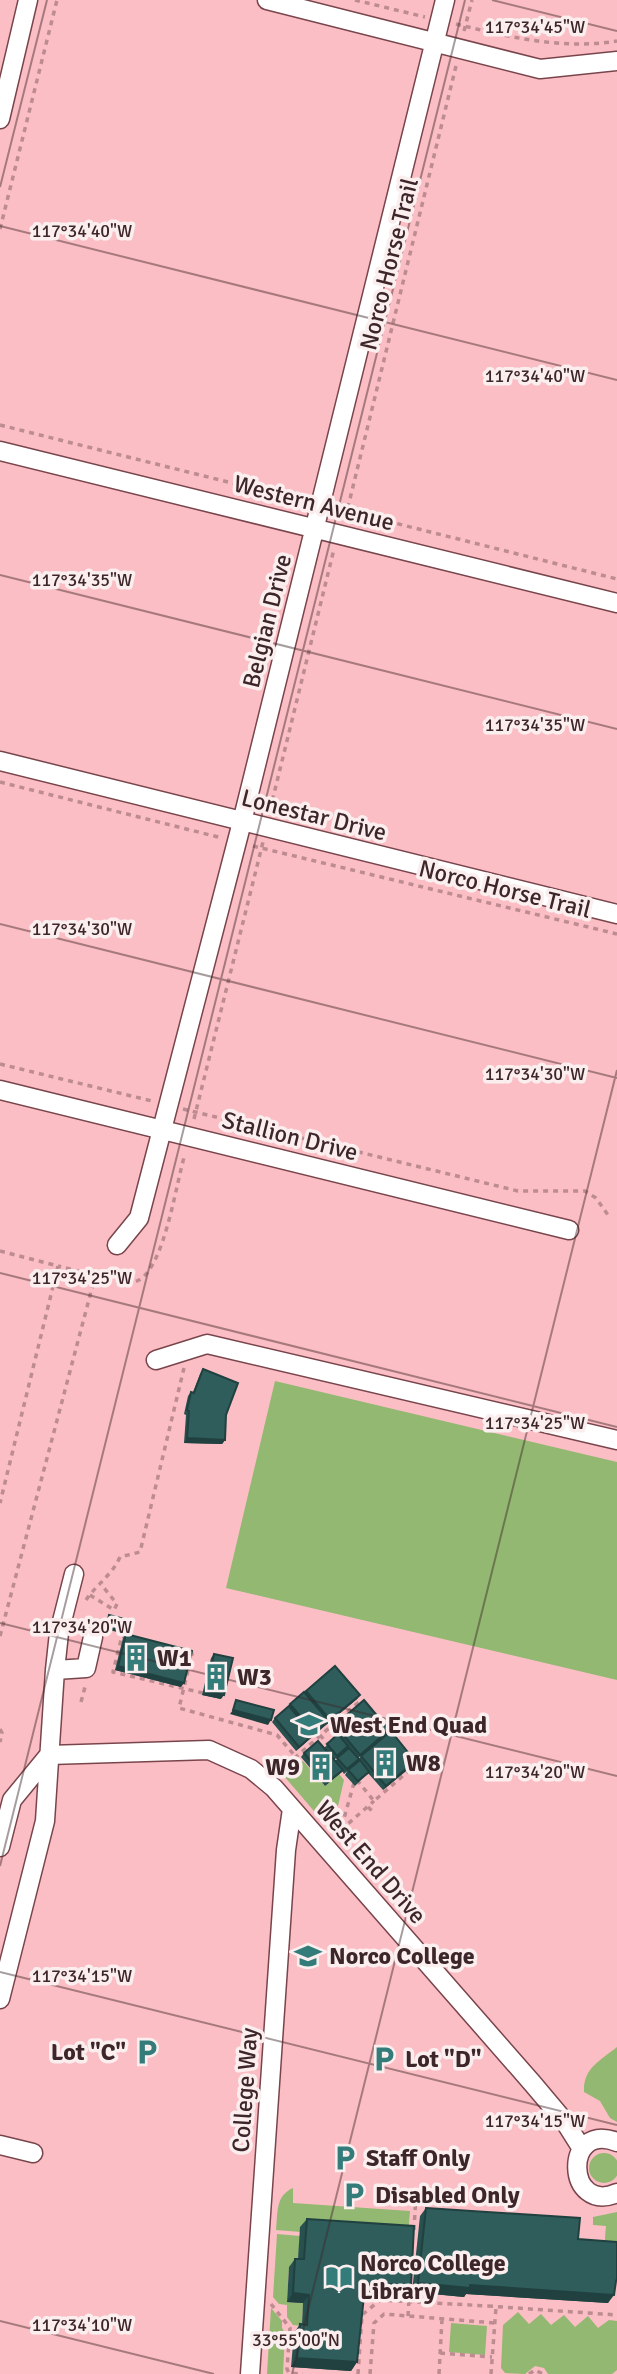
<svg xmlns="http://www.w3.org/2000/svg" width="617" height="2374" viewBox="0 0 617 2374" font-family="Signika,sans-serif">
<rect width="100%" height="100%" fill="#fbbec4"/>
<path fill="#92b871" d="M 275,1381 L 617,1462 L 617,1680 L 226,1588 Z
M 303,1761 L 325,1786 L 339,1774 L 344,1780 L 332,1832 L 284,1776 Z
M 617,2047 L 617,2122 L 610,2118 L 600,2101 L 584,2092 C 583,2068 600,2061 617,2047 Z
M589 2168a15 15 0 1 1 30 0a15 15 0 1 1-30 0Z
M 293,2188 L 293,2203 L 410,2211 L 408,2235 L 300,2227 L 301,2232 L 276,2230 C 278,2213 275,2196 293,2188 Z
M 617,2212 L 617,2251 L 604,2250 L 606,2226 L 593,2225 L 593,2217 Z
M 277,2234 L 300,2236 L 298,2268 L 289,2268 L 287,2302 L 303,2303 L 302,2326 L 293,2325 L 287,2317 L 287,2305 L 279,2304 L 273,2297 Z
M 271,2308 L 282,2321 L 282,2328 L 285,2333 L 283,2374 L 267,2374 Z
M 518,2312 L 529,2324 L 541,2314 L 551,2325 L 564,2315 L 575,2327 L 588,2316 L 598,2328 L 609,2320 L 617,2321 L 617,2370 L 612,2374 L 548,2374 L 544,2368 L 535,2366 L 525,2374 L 505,2373 L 501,2368 L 503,2325 Z
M 451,2323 L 487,2326 L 485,2355 L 449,2352 Z"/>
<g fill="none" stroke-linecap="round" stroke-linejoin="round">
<defs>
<path id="minor" d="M 267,0 L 540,69 L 617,61
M 0,119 L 28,0
M 0,451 L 617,603
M 0,761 L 617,914
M 0,1090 L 569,1230
M 117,1245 L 139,1218 L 242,822 L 445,0
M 156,1360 L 207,1344 L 617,1440
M 55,1670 L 86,1668 L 93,1637
M 49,1755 L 209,1750 L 251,1769 L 274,1788 L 533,2084 L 565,2122 L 582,2149
M 0,1847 L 12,1800 L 49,1755
M 0,1999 L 45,1821 L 55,1670 L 59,1633 L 74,1574
M 617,2142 C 562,2121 566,2215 617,2193
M 0,2145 L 33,2153
M 250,2374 L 286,1850 L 292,1809"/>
</defs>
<use href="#minor" stroke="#79454c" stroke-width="21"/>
<path stroke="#bd8c91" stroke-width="3.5" stroke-dasharray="5 5" stroke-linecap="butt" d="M 355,0 L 425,17
M 456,24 C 509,37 562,50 617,41
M 464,31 L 472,0
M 456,66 L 347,511 L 617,579
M 0,229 L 57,0
M 0,425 L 304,501
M 335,508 L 347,511 L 344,519
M 0,782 L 222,838
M 270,810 L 334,549
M 253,846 L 617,934
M 0,1064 L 152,1101
M 183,1109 L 518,1191 L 585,1191 L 596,1198 L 608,1215
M 194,1119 L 263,842
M 0,1251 L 58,1266 L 0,1503
M 97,1276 C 109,1280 127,1287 139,1280 C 165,1265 176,1183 185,1154
M 90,1595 L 114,1610 L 117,1604 L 100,1583
M 86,1600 C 97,1584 112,1575 120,1557 L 140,1552 L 184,1368
M 0,1636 L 92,1288 L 97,1276 L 58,1266
M 127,1638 L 122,1636 L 113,1672 L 203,1693
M 189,1653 L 192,1654 L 179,1708 L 277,1735 L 296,1757
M 81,1702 L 85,1687 L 82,1686
M 0,1729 L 2,1733 L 0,1742
M 320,1735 L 330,1747
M 281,1773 L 298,1755 L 359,1702
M 357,1780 L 374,1801 L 413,1767
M 368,1807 L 374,1813
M 341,1830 L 374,1801
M 339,1836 L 354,1783
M 414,2230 L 416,2194
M 271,2304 L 290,2328 L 287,2369 L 289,2373 L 303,2374
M 488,2306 L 617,2315
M 408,2316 L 410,2283
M 440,2353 L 492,2357
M 370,2374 L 374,2323 L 384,2314 L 495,2323
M 439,2374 L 442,2319
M 491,2374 L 496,2307
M 529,2374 L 535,2370 L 543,2374"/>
<use href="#minor" stroke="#fff" stroke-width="18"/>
<path stroke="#bd8c91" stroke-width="3.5" stroke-dasharray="5 5" stroke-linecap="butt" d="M 358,2374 L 362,2315 L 380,2300 L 488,2306"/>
</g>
<path fill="#28504e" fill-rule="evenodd" d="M 203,1369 L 226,1415 L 225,1440 L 222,1444 L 184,1443 L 186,1415 L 184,1414 L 188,1396 L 191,1392 L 193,1392 L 200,1374 Z
M 126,1634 L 181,1687 L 115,1670 L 123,1638 Z
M 214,1654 L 221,1699 L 202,1695 L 211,1658 Z
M 306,1691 L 360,1695 L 357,1699 L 327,1724 L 296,1751 L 272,1722 L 275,1718 Z
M 335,1725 L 386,1734 L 358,1758 L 359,1759 L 356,1764 L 344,1774 L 342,1771 L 325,1786 L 301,1757 L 304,1753 L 324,1748 L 337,1735 L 332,1729 ZM 347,1748 L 348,1749 L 335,1761 L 334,1760 Z
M 361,1756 L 412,1766 L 383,1790 L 368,1773 L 355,1786 L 345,1775 L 348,1770 L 359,1761 L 358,1760 Z
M 426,2208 L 578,2239 L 615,2284 L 608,2303 L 466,2294 L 464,2297 L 412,2292 L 420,2216 Z
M 307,2219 L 405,2294 L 373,2292 L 363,2300 L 357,2362 L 351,2371 L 291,2367 L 294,2333 L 300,2324 L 302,2324 L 303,2303 L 287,2302 L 289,2267 L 295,2259 L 298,2259 L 300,2227 Z"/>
<path fill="#204140" d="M 187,1438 L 225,1440 L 222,1444 L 184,1443 Z
M 107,1624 L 125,1629 L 122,1633 L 104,1629 Z
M 118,1666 L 184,1683 L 181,1687 L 115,1670 Z
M 206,1691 L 224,1695 L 221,1699 L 202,1695 Z
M 360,1695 L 357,1699 L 327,1724 L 330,1720 Z
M 233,1710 L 271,1720 L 268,1725 L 230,1714 Z
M 329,1721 L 325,1725 L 296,1751 L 299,1747 Z
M 389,1730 L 386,1734 L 356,1759 L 360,1755 Z
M 415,1761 L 412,1766 L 383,1790 L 386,1786 Z
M 343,1770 L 339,1774 L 325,1786 L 328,1782 Z
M 379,2283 L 411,2286 L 405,2294 L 373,2292 L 358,2304 L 364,2296 Z
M 418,2283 L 470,2285 L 614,2295 L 608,2303 L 466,2294 L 464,2297 L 412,2292 Z
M 293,2293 L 309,2295 L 303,2303 L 287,2302 Z
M 297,2358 L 357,2362 L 351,2371 L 291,2367 Z"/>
<path fill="#2e5d5b" stroke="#204140" stroke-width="2" d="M 203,1369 L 238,1383 L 226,1415 L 225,1440 L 187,1438 L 189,1411 L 187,1410 L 191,1392 L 194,1393 Z
M 109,1615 L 128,1620 L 125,1629 L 107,1624 Z
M 126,1634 L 192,1651 L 184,1683 L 118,1666 Z
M 214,1654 L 233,1658 L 224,1695 L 206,1691 Z
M 335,1666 L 360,1695 L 330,1720 L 306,1691 Z
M 304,1692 L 329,1721 L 314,1733 L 290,1704 Z
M 236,1700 L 274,1710 L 271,1720 L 233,1710 Z
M 364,1700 L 389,1730 L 360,1755 L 335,1725 Z
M 289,1706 L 313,1735 L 299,1747 L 275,1718 Z
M 391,1731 L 415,1761 L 386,1786 L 361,1756 Z
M 338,1734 L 348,1746 L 337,1756 L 327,1744 Z
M 318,1741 L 343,1770 L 328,1782 L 304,1753 Z
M 349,1748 L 359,1759 L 347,1769 L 337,1758 Z
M 360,1760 L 369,1772 L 358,1781 L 348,1770 Z
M 426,2208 L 580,2218 L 578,2239 L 617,2242 L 617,2279 L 616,2281 L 614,2295 L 470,2285 L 470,2288 L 418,2283 Z
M 307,2219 L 414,2226 L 411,2286 L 379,2283 L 364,2296 L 357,2362 L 297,2358 L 300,2324 L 307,2325 L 309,2295 L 293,2293 L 295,2259 L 304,2259 Z"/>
<path fill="none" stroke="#3d2629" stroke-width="2" stroke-opacity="0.45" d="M 492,0 L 617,31M 0,187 L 47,0M 0,226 L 617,380M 0,575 L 617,729M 0,924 L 617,1078M 0,1273 L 617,1427M 0,1623 L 617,1776M 0,1866 L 465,0M 0,1972 L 617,2125M 0,2321 L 214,2374M 292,2374 L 617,1070"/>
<defs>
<symbol id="building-bare" viewBox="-9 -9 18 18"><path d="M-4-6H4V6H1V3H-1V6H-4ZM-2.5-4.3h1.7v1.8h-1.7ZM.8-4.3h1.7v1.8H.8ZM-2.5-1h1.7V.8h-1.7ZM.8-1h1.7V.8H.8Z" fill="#347c79" stroke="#fbeeef" stroke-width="2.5" paint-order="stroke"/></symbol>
<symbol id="school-bare" viewBox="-9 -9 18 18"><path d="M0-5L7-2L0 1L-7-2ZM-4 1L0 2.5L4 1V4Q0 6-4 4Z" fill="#347c79" stroke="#fbeeef" stroke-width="2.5" paint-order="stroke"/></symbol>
<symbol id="university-bare" viewBox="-9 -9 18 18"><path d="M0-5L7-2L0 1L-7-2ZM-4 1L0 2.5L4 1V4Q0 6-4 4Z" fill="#347c79" stroke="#fbeeef" stroke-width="2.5" paint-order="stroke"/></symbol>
<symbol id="parking-bare" viewBox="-9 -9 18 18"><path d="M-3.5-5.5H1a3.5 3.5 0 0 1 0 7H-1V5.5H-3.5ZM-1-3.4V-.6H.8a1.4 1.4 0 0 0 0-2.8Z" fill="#347c79" stroke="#fbeeef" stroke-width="2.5" paint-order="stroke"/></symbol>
<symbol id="library-bare" viewBox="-9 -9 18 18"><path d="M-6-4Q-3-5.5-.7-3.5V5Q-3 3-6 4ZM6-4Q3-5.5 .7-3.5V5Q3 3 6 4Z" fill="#347c79" stroke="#fbeeef" stroke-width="2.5" paint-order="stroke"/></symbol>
</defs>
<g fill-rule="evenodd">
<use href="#building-bare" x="117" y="1639" width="38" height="38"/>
<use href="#building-bare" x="197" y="1658" width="38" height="38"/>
<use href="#school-bare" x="290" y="1706" width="38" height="38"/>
<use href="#building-bare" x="366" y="1744" width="38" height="38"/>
<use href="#building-bare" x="302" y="1748" width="38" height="38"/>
<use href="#university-bare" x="289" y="1937" width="38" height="38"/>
<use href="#parking-bare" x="128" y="2033" width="38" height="38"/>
<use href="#parking-bare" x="365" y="2040" width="38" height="38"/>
<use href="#parking-bare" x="326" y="2139" width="38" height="38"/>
<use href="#parking-bare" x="335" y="2176" width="38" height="38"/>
<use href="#library-bare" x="320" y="2258" width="38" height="38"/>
</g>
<g text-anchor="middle" stroke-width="7" stroke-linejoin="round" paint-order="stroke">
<g font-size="24" fill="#3d2629" stroke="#fbeeef">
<text transform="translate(389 264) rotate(-76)" y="8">Norco Horse Trail</text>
<text transform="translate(314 503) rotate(14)" y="8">Western Avenue</text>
<text transform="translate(267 621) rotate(-76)" y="8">Belgian Drive</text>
<text transform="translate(314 815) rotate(14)" y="8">Lonestar Drive</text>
<text transform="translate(505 889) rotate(14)" y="8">Norco Horse Trail</text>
<text transform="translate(290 1136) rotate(14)" y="8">Stallion Drive</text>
<text transform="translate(371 1862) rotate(49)" y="8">West End Drive</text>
<text transform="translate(245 2090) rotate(-86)" y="8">College Way</text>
</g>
<g font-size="24" font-weight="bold" fill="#3d2629" stroke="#fbeeef" text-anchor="start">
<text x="157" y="1666">W1</text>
<text x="237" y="1685">W3</text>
<text x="330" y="1733">West End Quad</text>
<text x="406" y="1771">W8</text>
<text x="300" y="1775" text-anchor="end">W9</text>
<text x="329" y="1964">Norco College</text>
<text x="126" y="2060" text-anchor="end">Lot "C"</text>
<text x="405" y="2067">Lot "D"</text>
<text x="366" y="2166">Staff Only</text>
<text x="375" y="2203">Disabled Only</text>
<text x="360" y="2271">Norco College<tspan x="360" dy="28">Library</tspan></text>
</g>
</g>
<g font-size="18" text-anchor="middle" fill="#3d2629" stroke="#fbeeef" stroke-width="7" stroke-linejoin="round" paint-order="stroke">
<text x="535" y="33">117°34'45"W</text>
<text x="82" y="237">117°34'40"W</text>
<text x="535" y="382">117°34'40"W</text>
<text x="82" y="586">117°34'35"W</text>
<text x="535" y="731">117°34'35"W</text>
<text x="82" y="935">117°34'30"W</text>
<text x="535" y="1080">117°34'30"W</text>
<text x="82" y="1284">117°34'25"W</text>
<text x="535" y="1429">117°34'25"W</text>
<text x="82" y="1633">117°34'20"W</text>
<text x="535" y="1778">117°34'20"W</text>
<text x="82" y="1982">117°34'15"W</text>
<text x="535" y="2127">117°34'15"W</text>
<text x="82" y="2331">117°34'10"W</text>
<text x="296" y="2346">33°55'00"N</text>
</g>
</svg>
